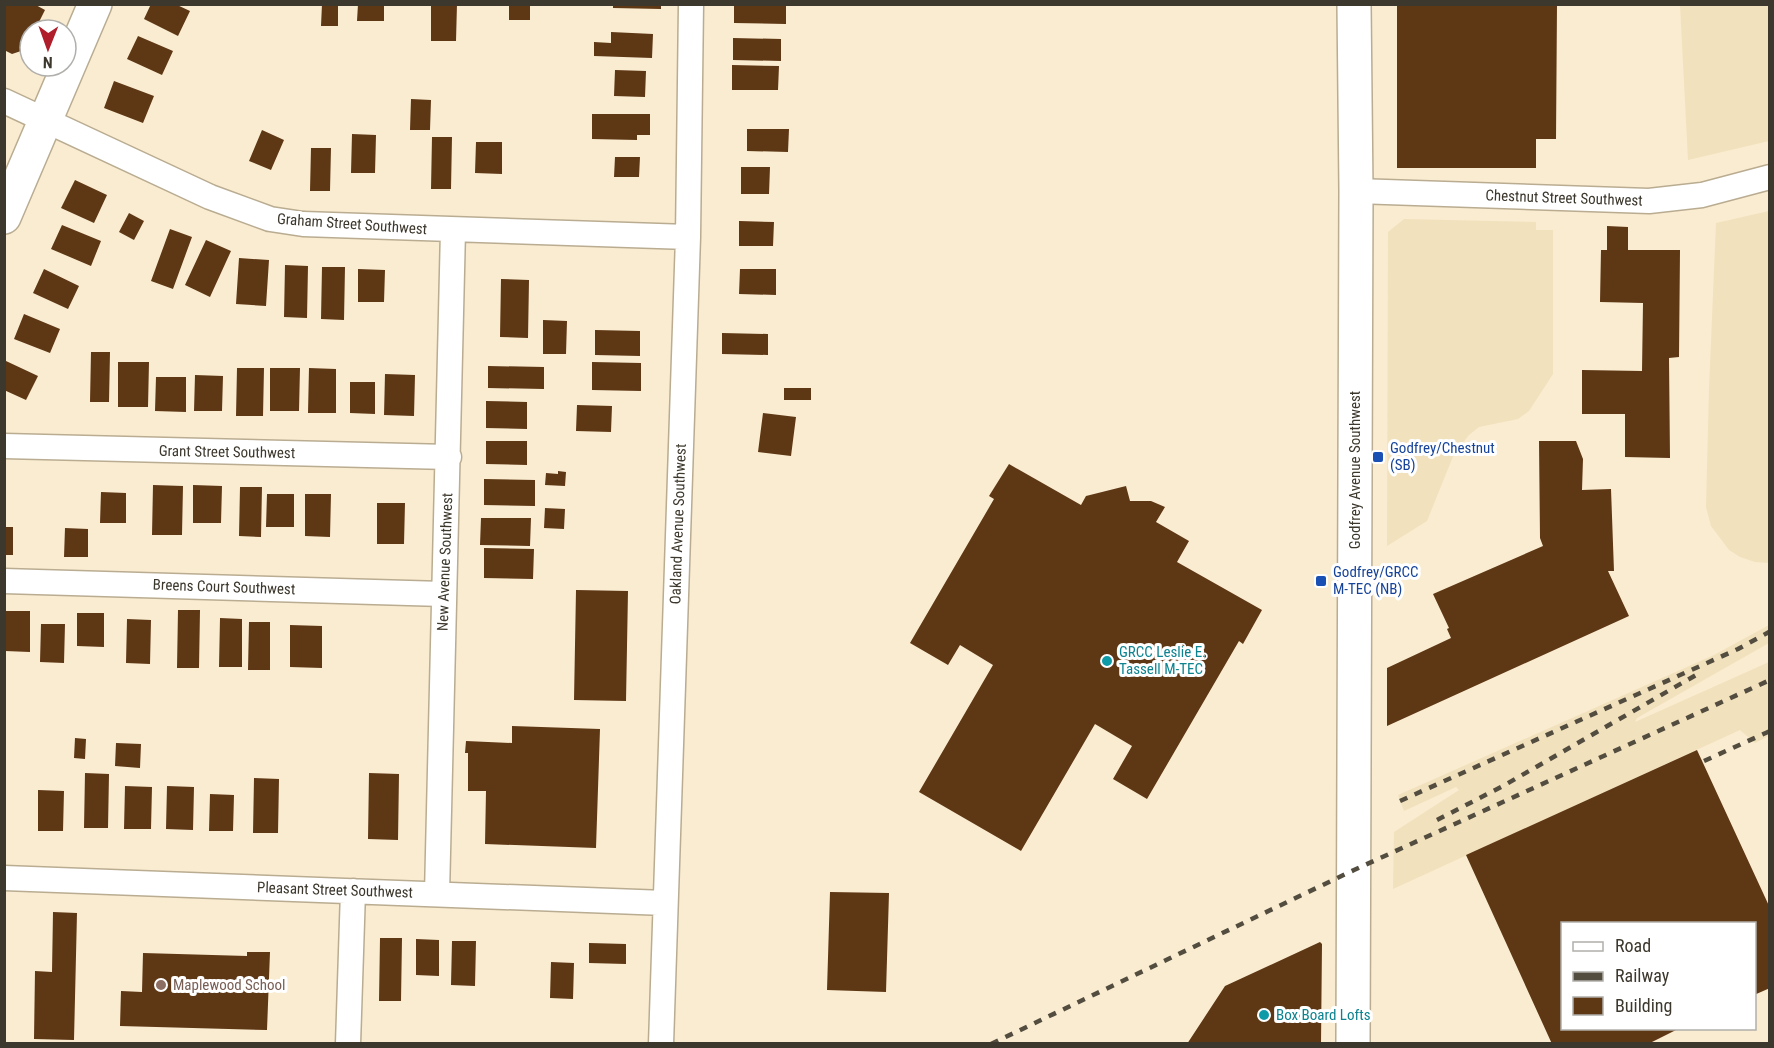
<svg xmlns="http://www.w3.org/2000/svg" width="1774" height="1048" viewBox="0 0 1774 1048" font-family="'Roboto Condensed',sans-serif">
<rect width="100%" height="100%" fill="#faecd0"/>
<path fill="#f2e1bd" d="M 1680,5 L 1769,5 L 1769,141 L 1688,160 Z
M 1769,211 L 1770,211 L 1769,563 L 1755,562 L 1740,557 L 1729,550 L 1711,526 L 1706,507 L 1709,389 L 1716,223 Z
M 1404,219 L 1536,222 L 1536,230 L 1553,230 L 1553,374 L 1529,411 L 1518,419 L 1479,427 L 1469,435 L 1454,454 L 1427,521 L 1387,546 L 1388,232 Z
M 1769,625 L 1769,643 L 1637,718 L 1635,722 L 1769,662 L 1769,736 L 1755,743 L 1740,730 L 1393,889 L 1394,832 L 1459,790 L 1456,787 L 1404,811 L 1398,795 L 1714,655 Z"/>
<path fill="#5e3715" d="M 4,4 L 34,4 L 45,10 L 35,30 L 30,30 L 30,42 L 27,49 L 12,54 L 4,50 Z
M 151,4 L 175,4 L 190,11 L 178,36 L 144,19 Z
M 322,4 L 338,4 L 338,26 L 321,26 Z
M 358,4 L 384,4 L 384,21 L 357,21 Z
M 431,4 L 457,4 L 456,41 L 431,41 Z
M 509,4 L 530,4 L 530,20 L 509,20 Z
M 613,4 L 661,4 L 661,9 L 613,8 Z
M 734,4 L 786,4 L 786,24 L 734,23 Z
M 1397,4 L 1557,4 L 1556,139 L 1536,139 L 1536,168 L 1397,168 Z
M 611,32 L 653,34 L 652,58 L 594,56 L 594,42 L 611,43 Z
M 138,36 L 173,51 L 162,75 L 127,59 Z
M 733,38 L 781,39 L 781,61 L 733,60 Z
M 732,65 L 779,66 L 778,90 L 732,90 Z
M 615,70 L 646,71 L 645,97 L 614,96 Z
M 114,81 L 154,96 L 143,123 L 104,108 Z
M 411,99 L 431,100 L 430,130 L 410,130 Z
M 592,114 L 650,114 L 650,135 L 637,135 L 637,140 L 592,139 Z
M 747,129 L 789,129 L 788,152 L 747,151 Z
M 262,130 L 284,140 L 271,170 L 249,161 Z
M 352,134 L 376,135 L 375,173 L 351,173 Z
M 432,137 L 452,137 L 451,189 L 431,189 Z
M 476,142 L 502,142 L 502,174 L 475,173 Z
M 311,148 L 331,148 L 330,191 L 310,191 Z
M 615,157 L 640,157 L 639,177 L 614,177 Z
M 741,167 L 770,167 L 769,194 L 741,194 Z
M 75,180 L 107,195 L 94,223 L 61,208 Z
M 129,213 L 144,221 L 134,240 L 119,232 Z
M 739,221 L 774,222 L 773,246 L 739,246 Z
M 62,225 L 101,241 L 91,266 L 51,249 Z
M 1607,226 L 1628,227 L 1628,250 L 1680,250 L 1679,357 L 1669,358 L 1670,458 L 1625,457 L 1625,414 L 1582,414 L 1582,370 L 1642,371 L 1643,303 L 1600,302 L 1601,250 L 1607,250 Z
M 170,229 L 192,237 L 173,289 L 151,281 Z
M 206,240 L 231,251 L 210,297 L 185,285 Z
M 239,258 L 269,260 L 266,306 L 236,304 Z
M 285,265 L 308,266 L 307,318 L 284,317 Z
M 322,267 L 345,267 L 344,320 L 321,319 Z
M 44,269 L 79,286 L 68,309 L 33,293 Z
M 358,269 L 385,270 L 384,302 L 358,302 Z
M 740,269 L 776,269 L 776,295 L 739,294 Z
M 501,279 L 529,280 L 528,338 L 500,337 Z
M 24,314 L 60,329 L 50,353 L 14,339 Z
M 543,320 L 567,321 L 566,354 L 543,354 Z
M 595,330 L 640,331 L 640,356 L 595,355 Z
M 722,333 L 768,334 L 768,355 L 722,354 Z
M 91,352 L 110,352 L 109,402 L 90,402 Z
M 6,361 L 38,376 L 26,400 L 4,390 Z
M 118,362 L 149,362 L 148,407 L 118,407 Z
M 592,362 L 641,363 L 641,391 L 592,390 Z
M 488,366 L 544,367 L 544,389 L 488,388 Z
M 237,368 L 264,368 L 263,416 L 236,416 Z
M 270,368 L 300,368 L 299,411 L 270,411 Z
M 309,368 L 336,369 L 336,413 L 308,413 Z
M 385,374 L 415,375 L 414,416 L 384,415 Z
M 195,375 L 223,376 L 222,411 L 194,411 Z
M 156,377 L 186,377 L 186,412 L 155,411 Z
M 350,382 L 375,382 L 375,414 L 350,413 Z
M 784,388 L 811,388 L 811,400 L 784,400 Z
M 486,401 L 527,402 L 527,429 L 486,428 Z
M 577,405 L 612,406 L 611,432 L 576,431 Z
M 763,413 L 796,417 L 791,456 L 758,452 Z
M 486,441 L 527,441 L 527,465 L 486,464 Z
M 1539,441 L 1576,441 L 1583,459 L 1582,490 L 1611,489 L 1614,571 L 1608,571 L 1629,616 L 1387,726 L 1387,668 L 1451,638 L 1447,629 L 1449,628 L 1433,594 L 1543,546 L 1540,538 Z
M 1009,464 L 1081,505 L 1086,496 L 1126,486 L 1130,501 L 1151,501 L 1165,507 L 1156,522 L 1189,541 L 1177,562 L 1262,610 L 1243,644 L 1239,641 L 1147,799 L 1113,779 L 1132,746 L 1095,724 L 1021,851 L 919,792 L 993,665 L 960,645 L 948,665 L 910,643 L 994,499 L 989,496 Z
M 558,471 L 566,472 L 565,486 L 545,485 L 546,473 L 558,474 Z
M 484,479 L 535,480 L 535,506 L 484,505 Z
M 153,485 L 183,486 L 182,535 L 152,535 Z
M 193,485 L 222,486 L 221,523 L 193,523 Z
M 240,487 L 262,487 L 261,537 L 239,536 Z
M 101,492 L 126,493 L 126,523 L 100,523 Z
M 267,494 L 294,494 L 294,527 L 266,527 Z
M 305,494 L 331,494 L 330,537 L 305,536 Z
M 377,503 L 405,503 L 404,544 L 377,544 Z
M 545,508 L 565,509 L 564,529 L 544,528 Z
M 481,518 L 531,518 L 530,546 L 480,545 Z
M 4,527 L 13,527 L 13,555 L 4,555 Z
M 65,528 L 88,529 L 88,557 L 64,557 Z
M 484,548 L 534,549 L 533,579 L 484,578 Z
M 576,590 L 628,591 L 626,701 L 574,700 Z
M 178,610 L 200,610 L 199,668 L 177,668 Z
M 6,611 L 30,611 L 30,652 L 5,651 Z
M 77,613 L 104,613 L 104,647 L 77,646 Z
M 220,618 L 242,619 L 242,667 L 219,667 Z
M 127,619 L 151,620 L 150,664 L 126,663 Z
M 249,622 L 270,622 L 270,670 L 248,670 Z
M 41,624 L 65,624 L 64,663 L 40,662 Z
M 290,625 L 322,626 L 322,668 L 290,667 Z
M 512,726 L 600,729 L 596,848 L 485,844 L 486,791 L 468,791 L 468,753 L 465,753 L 466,741 L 512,743 Z
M 75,738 L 86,739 L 85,759 L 74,758 Z
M 116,743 L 141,744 L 140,768 L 115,766 Z
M 1697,750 L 1770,908 L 1770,988 L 1754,995 L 1754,924 L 1562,924 L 1562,1028 L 1680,1028 L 1648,1044 L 1552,1044 L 1466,855 Z
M 85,773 L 109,774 L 108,828 L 84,828 Z
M 369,773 L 399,774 L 398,840 L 368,839 Z
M 254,778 L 279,779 L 278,833 L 253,833 Z
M 125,786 L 152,787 L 151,829 L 124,829 Z
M 167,786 L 194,787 L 193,830 L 166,829 Z
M 38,790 L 64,791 L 63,831 L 38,831 Z
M 210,794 L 234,795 L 233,831 L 209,831 Z
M 830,892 L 889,893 L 886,992 L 827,990 Z
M 53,912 L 77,913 L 74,1040 L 34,1039 L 35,971 L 52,972 Z
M 380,938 L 402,938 L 401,1001 L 379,1001 Z
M 416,939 L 439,940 L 439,976 L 416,975 Z
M 452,941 L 476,941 L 475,986 L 451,985 Z
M 1320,942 L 1322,944 L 1321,1044 L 1187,1044 L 1225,986 Z
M 589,943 L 626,944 L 626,964 L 589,963 Z
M 247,952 L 270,952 L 267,1030 L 120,1026 L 121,991 L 142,992 L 143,953 L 247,956 Z
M 551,962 L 574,963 L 573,999 L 550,998 Z"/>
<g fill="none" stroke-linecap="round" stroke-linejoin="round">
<defs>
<path id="street" d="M 4,101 L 210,197 L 270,219 L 303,224 L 688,237
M 1356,191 L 1649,201 L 1702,195 L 1770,177
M 4,446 L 449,457
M 4,581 L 443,594
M 4,878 L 665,903
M 437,894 L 453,230
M 348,1044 L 353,891
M 661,1044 L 688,237 L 691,4"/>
<path id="secondary" d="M 4,217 L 95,4
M 1353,1044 L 1356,191 L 1354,4"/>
</defs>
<use href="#street" stroke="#b9ac91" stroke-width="27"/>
<use href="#secondary" stroke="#b9ac91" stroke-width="36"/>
<use href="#street" stroke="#fff" stroke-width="24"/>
<use href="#secondary" stroke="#fff" stroke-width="33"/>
<path stroke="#534d40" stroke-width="4.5" stroke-dasharray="8 8" stroke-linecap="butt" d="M 1704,761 L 1770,731
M 1400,801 L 1738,649 L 1769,632
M 1437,820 L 1503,786 L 1696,675
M 991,1044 L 1354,870 L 1770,680"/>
</g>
<g fill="#1a4fb4" stroke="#fff" stroke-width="2">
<rect x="1372" y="451" width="12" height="12" rx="3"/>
<rect x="1315" y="575" width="12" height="12" rx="3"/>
</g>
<g fill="#0f9aa8" stroke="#fff" stroke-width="2">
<circle cx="1107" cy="661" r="6"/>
<circle cx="1264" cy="1015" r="6"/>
</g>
<circle fill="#8d6e63" stroke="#fff" stroke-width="2" cx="161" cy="985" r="6"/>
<g text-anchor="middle" stroke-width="6" stroke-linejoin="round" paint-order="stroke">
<g font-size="15" fill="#3d382d" stroke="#fff">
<text transform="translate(1564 198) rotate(2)" y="5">Chestnut Street Southwest</text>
<text transform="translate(352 224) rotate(4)" y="5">Graham Street Southwest</text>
<text transform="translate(227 452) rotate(1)" y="5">Grant Street Southwest</text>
<text transform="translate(1355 470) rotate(-90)" y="5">Godfrey Avenue Southwest</text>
<text transform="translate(678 524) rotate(-88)" y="5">Oakland Avenue Southwest</text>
<text transform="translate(445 562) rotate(-88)" y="5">New Avenue Southwest</text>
<text transform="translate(224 587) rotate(2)" y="5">Breens Court Southwest</text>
<text transform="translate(335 890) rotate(2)" y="5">Pleasant Street Southwest</text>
</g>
<g font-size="15" fill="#164399" stroke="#fff" text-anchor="start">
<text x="1390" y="453">Godfrey/Chestnut<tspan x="1390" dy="17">(SB)</tspan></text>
<text x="1333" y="577">Godfrey/GRCC<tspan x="1333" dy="17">M-TEC (NB)</tspan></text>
</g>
<g font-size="15" fill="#0d838f" stroke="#fff" text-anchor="start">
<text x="1119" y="657">GRCC Leslie E.<tspan x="1119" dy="17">Tassell M-TEC</tspan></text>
<text x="1276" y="1020">Box Board Lofts</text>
</g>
<g font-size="15" fill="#785e54" stroke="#fff" text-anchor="start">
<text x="173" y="990">Maplewood School</text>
</g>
</g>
<rect width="1774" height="1048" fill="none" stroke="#3d382d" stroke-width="12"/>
<rect x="1561" y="922" width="195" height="108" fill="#ffffff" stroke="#b1afab" stroke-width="1.5"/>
<rect x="1573" y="942" width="30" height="9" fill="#ffffff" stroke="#b1afab" stroke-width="1.5"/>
<text x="1615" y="952" font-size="18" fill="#3d382d">Road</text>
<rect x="1573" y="972" width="30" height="9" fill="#534d40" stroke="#b1afab" stroke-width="1.5"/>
<text x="1615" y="982" font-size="18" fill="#3d382d">Railway</text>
<rect x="1573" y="997" width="30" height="18" fill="#5e3715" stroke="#b1afab" stroke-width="1.5"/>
<text x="1615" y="1012" font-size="18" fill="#3d382d">Building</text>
<g transform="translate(48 48) rotate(181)"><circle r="28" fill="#ffffff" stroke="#b1afab" stroke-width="1.5"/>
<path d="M0-4.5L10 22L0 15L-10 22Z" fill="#b01d2b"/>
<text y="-9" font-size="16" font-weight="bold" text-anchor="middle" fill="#3d382d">N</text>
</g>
</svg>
